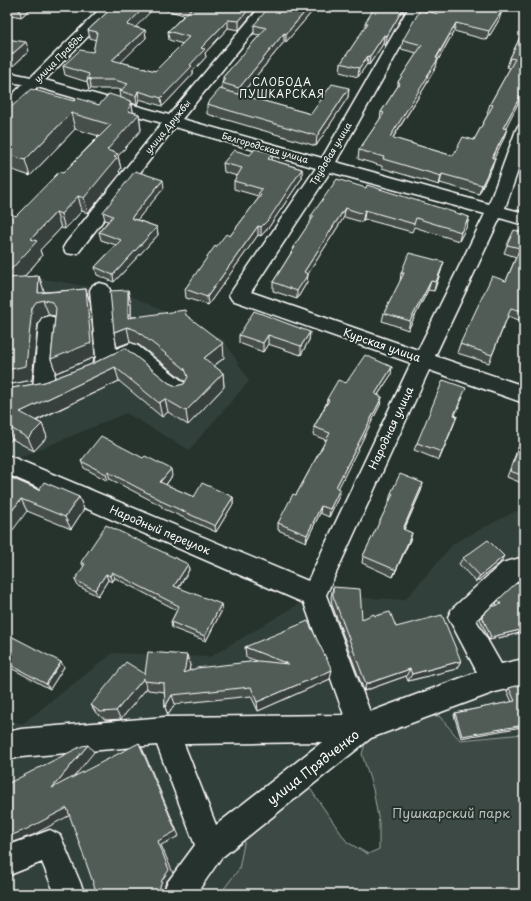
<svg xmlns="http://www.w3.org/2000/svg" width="531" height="901" viewBox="0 0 531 901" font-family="'Playpen Sans',sans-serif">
<rect width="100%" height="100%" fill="#26332d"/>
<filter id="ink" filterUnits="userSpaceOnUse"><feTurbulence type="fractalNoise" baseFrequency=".025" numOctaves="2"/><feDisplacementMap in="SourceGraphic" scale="8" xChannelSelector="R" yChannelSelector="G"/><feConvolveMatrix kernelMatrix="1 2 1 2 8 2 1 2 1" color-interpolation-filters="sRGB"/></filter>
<g filter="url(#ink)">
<path fill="#333f3a" d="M 7,273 L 123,292 L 224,340 L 249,381 L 189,450 L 126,413 L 7,463 Z
M 524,507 L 524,734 L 461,738 L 439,716 L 368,733 L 309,787 L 246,833 L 239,869 L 220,894 L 7,894 L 7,719 L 22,724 L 113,653 L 210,657 L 314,595 L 405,600 L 454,543 Z"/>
<path fill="#3e4944" stroke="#9ea4a2" d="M 439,716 L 460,740 L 524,734 L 524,894 L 220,894 L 239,869 L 246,833 L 275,810 L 309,787 L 347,842 L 368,854 L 379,849 L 379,823 L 373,789 L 362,754 L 368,733 L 412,717 Z"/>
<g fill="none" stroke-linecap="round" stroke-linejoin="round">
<defs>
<path id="minor" d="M 102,7 L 117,7 L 45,80 L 169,115 L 260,7 L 274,7 L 182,119 L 322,158 L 409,7 L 423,7 L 336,162 L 489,204 L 516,130 L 518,126 L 524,125 L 524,153 L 505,208 L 524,213 L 524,225 L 500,218 L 435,356 L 524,386 L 524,403 L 429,370 L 326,595 L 370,712 L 477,672 L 448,617 L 452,609 L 502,563 L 524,557 L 524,579 L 518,581 L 476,620 L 501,664 L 524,659 L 524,685 L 495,692 L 371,738 L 221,858 L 196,894 L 163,894 L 167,883 L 195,845 L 157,745 L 21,757 L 7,760 L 7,732 L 21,729 L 165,717 L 344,715 L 304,603 L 7,474 L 7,455 L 308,581 L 411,363 L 232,300 L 229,295 L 316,168 L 175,127 L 78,253 L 72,254 L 66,253 L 63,248 L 66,243 L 162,123 L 37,87 L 13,112 L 7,114 L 7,100 L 23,84 L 7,82 L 7,72 L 31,77 ZM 330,172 L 485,214 L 418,350 L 251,292 ZM 322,742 L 216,825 L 184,744 Z
M 100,283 L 107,285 L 110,290 L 116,349 L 131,343 L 138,346 L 186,384 L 189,390 L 186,396 L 179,398 L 172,396 L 129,361 L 103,371 L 96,369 L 93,363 L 96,357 L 90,290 L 93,285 Z
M 49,316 L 56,318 L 59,323 L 53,388 L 50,394 L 43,396 L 36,394 L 33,388 L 39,323 L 42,318 Z
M 50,830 L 60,835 L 85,894 L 55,894 L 42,862 L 7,876 L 7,846 Z"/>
</defs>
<use href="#minor" stroke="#fff" stroke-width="3"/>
<use href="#minor" fill="#26332d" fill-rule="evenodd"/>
</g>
<path fill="#464f4b" stroke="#fff" fill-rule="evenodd" d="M 7,7 L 33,7 L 21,17 L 7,14 Z
M 113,7 L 258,7 L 239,30 L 228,28 L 205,53 L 206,57 L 193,71 L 193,74 L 164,105 L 162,106 L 139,99 L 137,105 L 132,103 L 133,112 L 139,114 L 141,130 L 118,156 L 121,169 L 119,171 L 120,174 L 88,213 L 82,211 L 65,229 L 61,228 L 40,250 L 42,256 L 24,277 L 39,276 L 44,291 L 44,292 L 86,289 L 90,303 L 95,357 L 56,373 L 51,359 L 55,316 L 49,315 L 42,317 L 38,323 L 32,380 L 7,385 L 7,214 L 16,216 L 63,173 L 99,136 L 75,129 L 30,176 L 7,168 L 7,111 L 74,101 L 99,105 L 121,98 L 120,91 L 121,90 L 116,89 L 92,89 L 91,88 L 89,90 L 87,82 L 65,75 L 63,66 L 93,52 L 96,40 L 90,38 L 88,30 ZM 155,7 L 184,15 L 168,31 L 169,40 L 183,44 L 155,71 L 145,69 L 145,67 L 144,68 L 120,62 L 146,38 L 145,30 L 135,27 Z
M 316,7 L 286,42 L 284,42 L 241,95 L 311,114 L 349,88 L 348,97 L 316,146 L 207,114 L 207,104 L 222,89 L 222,83 L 223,80 L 223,77 L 260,35 L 254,34 L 254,25 Z
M 404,7 L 403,15 L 386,45 L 383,44 L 369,65 L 367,64 L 358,77 L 340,72 L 341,63 L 365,28 L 365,23 Z
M 439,14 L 499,20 L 487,40 L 454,31 L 437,62 L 436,67 L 427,82 L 426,85 L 393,138 L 453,156 L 474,140 L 488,114 L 487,113 L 490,104 L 510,68 L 507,67 L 510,58 L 524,29 L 505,128 L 504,138 L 494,158 L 492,167 L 479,194 L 440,183 L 439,185 L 382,168 L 382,166 L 358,159 L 359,150 L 380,119 L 381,112 L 398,86 L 398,82 L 417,53 L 401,49 L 403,40 Z
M 7,39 L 29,51 L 13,66 L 10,65 L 7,69 Z
M 272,153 L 272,160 L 302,169 L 302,178 L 269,227 L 261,236 L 258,235 L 208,305 L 186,298 L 185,289 L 216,247 L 230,236 L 258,199 L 258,196 L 234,189 L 234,181 L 237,176 L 224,172 L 223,163 L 250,155 Z
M 164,188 L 137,220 L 157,227 L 158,235 L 114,282 L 97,275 L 95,267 L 116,245 L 101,240 L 99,232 L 108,221 L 105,220 L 103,212 Z
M 366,188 L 469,217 L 467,226 L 459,241 L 414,227 L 412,232 L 364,219 L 362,222 L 344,217 L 308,274 L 307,282 L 297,299 L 273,291 L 273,282 L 293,250 L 294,246 L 311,221 L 311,216 Z
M 524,233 L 524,308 L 519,320 L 508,316 L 489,363 L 457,353 L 460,344 L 506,281 L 516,257 L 504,253 L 507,245 Z
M 441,271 L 434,291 L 428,290 L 408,330 L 382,321 L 384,313 L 400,282 L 401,273 Z
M 128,290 L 131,304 L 131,317 L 186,315 L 224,358 L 214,366 L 223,373 L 224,387 L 188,425 L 168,412 L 162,417 L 119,381 L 36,421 L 42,424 L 47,437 L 34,451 L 12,439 L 7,444 L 7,389 L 45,382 L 92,364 L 125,348 L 169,383 L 176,386 L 184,384 L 186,382 L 139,345 L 130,342 L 117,347 L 114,332 Z
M 310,332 L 309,340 L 301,355 L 268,344 L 263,352 L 239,343 L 239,335 Z
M 391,375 L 378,395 L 382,397 L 380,405 L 338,488 L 340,489 L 339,496 L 329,517 L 320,513 L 306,542 L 278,530 L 278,523 L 296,495 L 326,440 L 313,435 L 314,427 L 326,404 L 327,399 L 346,383 Z
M 463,397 L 455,415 L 454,424 L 439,460 L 414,450 L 417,443 Z
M 524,432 L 524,484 L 507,477 Z
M 81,461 L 172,476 L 166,485 L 194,497 L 233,497 L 233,504 L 216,532 L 162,508 L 162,506 L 110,479 L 108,481 L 84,468 Z
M 7,476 L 39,490 L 79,497 L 84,509 L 71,529 L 27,511 Z
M 423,483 L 421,491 L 404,530 L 412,533 L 410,540 L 393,577 L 362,563 L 363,556 L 390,501 L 389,501 L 391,493 Z
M 463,558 L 500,563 L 476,582 L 459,564 Z
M 81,562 L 188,564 L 189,570 L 179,588 L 222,610 L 206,641 L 172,628 L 171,622 L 177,610 L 115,578 L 112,582 L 108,580 L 98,596 L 78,586 L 75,580 L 84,567 Z
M 524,582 L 524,632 L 489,640 L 480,619 L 482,616 L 497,605 L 496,604 L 498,600 Z
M 333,587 L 362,619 L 375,616 L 461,661 L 456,669 L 408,681 L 406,676 L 364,691 L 332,605 L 331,596 Z
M 7,634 L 64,667 L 50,689 L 7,666 Z
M 245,647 L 330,679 L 258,711 L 251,696 L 175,704 L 168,715 L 165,707 L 165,692 L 148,690 L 147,688 L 121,719 L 106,720 L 96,713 L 91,705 L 145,674 L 190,665 L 189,671 L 257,661 L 246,657 Z
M 524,684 L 524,728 L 522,728 L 522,727 L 461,738 L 454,715 L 455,713 L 512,702 L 507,691 L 509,688 Z"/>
<path fill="#39403d" stroke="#fff" d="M 22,7 L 33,7 L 21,17 L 20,10 Z
M 145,7 L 155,7 L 129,34 L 127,25 Z
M 251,7 L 258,7 L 239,30 L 239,21 Z
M 309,7 L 316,7 L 286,42 L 286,34 Z
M 404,7 L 403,15 L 386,45 L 387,36 Z
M 502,11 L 499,20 L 487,40 L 489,31 Z
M 228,20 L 228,28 L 205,53 L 206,57 L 193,71 L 193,74 L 164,105 L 162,106 L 161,98 L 190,65 L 201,48 Z
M 456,23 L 454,31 L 437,62 L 436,67 L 427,82 L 426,85 L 388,145 L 390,137 L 427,76 Z
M 145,30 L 146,38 L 114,69 L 112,60 Z
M 284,33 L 284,42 L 239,97 L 239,88 Z
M 384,35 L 383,44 L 369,65 L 370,56 Z
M 26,42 L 29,51 L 13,66 L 10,56 Z
M 7,55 L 10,65 L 7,69 Z
M 368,56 L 367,64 L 358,77 L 359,68 Z
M 90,78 L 90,80 L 91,88 L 89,90 L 87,81 Z
M 349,88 L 348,97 L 316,146 L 317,136 Z
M 524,89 L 524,92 L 501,137 L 503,128 Z
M 138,91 L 139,99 L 137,105 L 136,96 Z
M 131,101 L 134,116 L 139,114 L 141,130 L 118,156 L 121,169 L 119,171 L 120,174 L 88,213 L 84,198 L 107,150 L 128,111 Z
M 71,113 L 75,129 L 30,176 L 25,160 Z
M 507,129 L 504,138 L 490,167 L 492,158 Z
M 272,153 L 272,162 L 268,159 Z
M 495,158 L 492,167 L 479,194 L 482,185 Z
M 302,169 L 302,178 L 269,227 L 261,236 L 261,227 Z
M 442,174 L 440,183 L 439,185 L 441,176 Z
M 163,180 L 164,188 L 132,226 L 131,218 Z
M 78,196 L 82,211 L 65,229 L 61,214 Z
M 345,208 L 344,217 L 308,274 L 307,282 L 297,299 L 297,291 L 304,272 Z
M 365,210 L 364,219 L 362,222 Z
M 56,212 L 61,228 L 40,250 L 42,256 L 9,294 L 7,290 L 7,274 L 31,239 Z
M 469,217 L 467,226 L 459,241 L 461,232 Z
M 258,226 L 258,235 L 208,305 L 207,297 Z
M 157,227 L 158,235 L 114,282 L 113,275 Z
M 444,262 L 441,271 L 434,291 L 436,282 Z
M 39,276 L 44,291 L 43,300 L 49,315 L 42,317 L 38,323 L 32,380 L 7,385 L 7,370 L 38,293 Z
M 431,281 L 428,290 L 408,330 L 410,321 Z
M 86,289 L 90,303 L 95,357 L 56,373 L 51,359 Z
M 128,290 L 131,304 L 131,328 L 128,318 Z
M 127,327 L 130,342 L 117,347 L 114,332 Z
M 310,332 L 309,340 L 301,355 L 301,346 Z
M 268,335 L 268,344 L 263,352 L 263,343 Z
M 223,343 L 224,358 L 205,372 L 204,358 Z
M 115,367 L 119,381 L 26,425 L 20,412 Z
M 392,367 L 391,375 L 373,402 L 375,394 Z
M 223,373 L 224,387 L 188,425 L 186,411 Z
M 382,397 L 380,405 L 335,495 L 336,487 Z
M 165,399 L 168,412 L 162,417 L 159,403 Z
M 457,416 L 454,424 L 439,460 L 442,452 Z
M 42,424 L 47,437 L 34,451 L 28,438 Z
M 7,428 L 12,439 L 7,444 Z
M 171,469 L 172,476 L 162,490 L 160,482 Z
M 108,472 L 110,479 L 108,481 L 106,474 Z
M 423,483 L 421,491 L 401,536 L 403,529 Z
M 340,489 L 339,496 L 329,517 L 330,509 Z
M 79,497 L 84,509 L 71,529 L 65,517 Z
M 233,497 L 233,504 L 216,532 L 215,526 Z
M 21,499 L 27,511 L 7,538 L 7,517 Z
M 321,506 L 320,513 L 306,542 L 307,535 Z
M 412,533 L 410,540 L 393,577 L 396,570 Z
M 504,556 L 500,563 L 476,582 L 480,576 Z
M 188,564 L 189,570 L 176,592 L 174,586 Z
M 112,572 L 115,578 L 112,582 L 110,576 Z
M 106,574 L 108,580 L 98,596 L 95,590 Z
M 221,604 L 222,610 L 206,641 L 205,636 Z
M 524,629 L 524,632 L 489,640 L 491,637 Z
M 187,655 L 190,665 L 188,678 L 183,673 Z
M 461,661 L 456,669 L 408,681 L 412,674 Z
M 61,662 L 64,667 L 50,689 L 46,684 Z
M 410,669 L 406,676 L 364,691 L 366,684 Z
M 332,670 L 330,679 L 258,711 L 257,702 Z
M 144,678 L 144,681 L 147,688 L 121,719 L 116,711 Z
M 172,695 L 175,704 L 168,715 L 165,707 Z
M 139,743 L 143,750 L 179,836 L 161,845 L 173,873 L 166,882 L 162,894 L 158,893 L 158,841 Z
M 88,745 L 94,752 L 60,794 L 52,788 Z
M 67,808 L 74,813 L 33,835 L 7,844 L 7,837 Z"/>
<path fill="#515c57" stroke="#fff" d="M 9,7 L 22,7 L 20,10 Z
M 113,7 L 145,7 L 127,25 L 145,30 L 112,60 L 144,68 L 145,67 L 145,68 L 155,71 L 189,37 L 168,31 L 191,9 L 185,7 L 251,7 L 239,21 L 228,20 L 201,48 L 205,49 L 190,65 L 192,66 L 163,96 L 161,98 L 138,91 L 136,96 L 120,91 L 128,84 L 115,80 L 90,80 L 90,78 L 87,81 L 89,74 L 63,66 L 80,50 L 93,52 L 97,32 L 88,30 Z
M 269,7 L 309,7 L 286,34 L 284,33 L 239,88 L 222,83 L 225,79 L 223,77 L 266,28 L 254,25 Z
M 375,7 L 404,7 L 387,36 L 384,35 L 370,56 L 368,56 L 359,68 L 341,63 L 368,23 L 365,23 Z
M 444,7 L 483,7 L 502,11 L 489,31 L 456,23 L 436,58 L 438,59 L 427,76 L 428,76 L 390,137 L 453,156 L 463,137 L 474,140 L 493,105 L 490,104 L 515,59 L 510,58 L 524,29 L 524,89 L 503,128 L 507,129 L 492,158 L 495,158 L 482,185 L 442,174 L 441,176 L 383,159 L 384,157 L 359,150 L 384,113 L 381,112 L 400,83 L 398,82 L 422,45 L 403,40 L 420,10 L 439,14 Z
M 7,39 L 26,42 L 10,56 L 7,56 Z
M 332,84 L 349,88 L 317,136 L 207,104 L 220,89 L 311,114 Z
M 31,89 L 74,101 L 77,98 L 99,105 L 109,94 L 131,101 L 128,111 L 139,114 L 107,150 L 118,154 L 114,157 L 117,158 L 84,198 L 78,196 L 61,214 L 56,212 L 31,239 L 37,241 L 7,274 L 7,239 L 11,235 L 7,233 L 7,214 L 8,213 L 16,216 L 59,172 L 63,173 L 111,125 L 71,113 L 25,160 L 7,154 L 7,111 Z
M 255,149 L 272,153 L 268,159 L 302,169 L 269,219 L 261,227 L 258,226 L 207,297 L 185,289 L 215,246 L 216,247 L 226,234 L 230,236 L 261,195 L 258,194 L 262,189 L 234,181 L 242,168 L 223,163 L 234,150 L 250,155 Z
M 135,171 L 163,180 L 131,218 L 157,227 L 113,275 L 95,267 L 121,240 L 99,232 L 113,216 L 103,212 Z
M 337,179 L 366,188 L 367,185 L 469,217 L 461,232 L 416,218 L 414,224 L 365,210 L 364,214 L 345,208 L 304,272 L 308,274 L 297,291 L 273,282 L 295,247 L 294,246 L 314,216 L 311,216 Z
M 514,230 L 524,233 L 524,307 L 522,311 L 511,308 L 492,355 L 460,344 L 492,276 L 506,281 L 520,248 L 507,245 Z
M 409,253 L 444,262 L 436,282 L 431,281 L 410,321 L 384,313 L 404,273 L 401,273 Z
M 39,276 L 38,293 L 86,289 L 91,343 L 51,359 L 56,308 L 52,302 L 44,300 L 36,302 L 32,308 L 26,366 L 7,370 L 7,278 Z
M 128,290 L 128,318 L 185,310 L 186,315 L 223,343 L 204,358 L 223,373 L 186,411 L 165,399 L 159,403 L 115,367 L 20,412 L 42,424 L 28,438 L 7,426 L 7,389 L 45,382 L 92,364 L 125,348 L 169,383 L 176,386 L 184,384 L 188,377 L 185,369 L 136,330 L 127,327 L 114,332 L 110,291 Z
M 254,311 L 310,332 L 301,346 L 268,335 L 263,343 L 239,335 Z
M 365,355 L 392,367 L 375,394 L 382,397 L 336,487 L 340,489 L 330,509 L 321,506 L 307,535 L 278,523 L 293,494 L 296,495 L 330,433 L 314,427 L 329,400 L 327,399 L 338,380 L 346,383 Z
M 443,380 L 466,388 L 454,415 L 457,416 L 442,452 L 417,443 Z
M 524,434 L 524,476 L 510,471 Z
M 101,436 L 143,458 L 145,456 L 171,469 L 160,482 L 194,497 L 202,483 L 233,497 L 215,526 L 161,501 L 161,500 L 108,472 L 106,474 L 81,461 Z
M 400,474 L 423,483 L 403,529 L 412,533 L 396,570 L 363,556 L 393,494 L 391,493 Z
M 7,476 L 39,490 L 44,482 L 79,497 L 65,517 L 21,499 L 7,517 Z
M 106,525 L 188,564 L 174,586 L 221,604 L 205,636 L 171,622 L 179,606 L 112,572 L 110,576 L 106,574 L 95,590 L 75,580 L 85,564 L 81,562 Z
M 488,540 L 504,556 L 480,576 L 463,558 Z
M 524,582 L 524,629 L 491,637 L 482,616 L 491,607 L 501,604 L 498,600 L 515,584 Z
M 333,587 L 360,589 L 362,619 L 374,614 L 375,616 L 390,612 L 396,627 L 442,615 L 461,661 L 412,674 L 410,669 L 366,684 L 333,596 Z
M 308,621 L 332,670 L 257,702 L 251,687 L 172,695 L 165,707 L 164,683 L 144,681 L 144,678 L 116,711 L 100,712 L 91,705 L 126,662 L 145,674 L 148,652 L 187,655 L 185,668 L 183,673 L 197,668 L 258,661 L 288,664 L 245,647 Z
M 7,634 L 61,662 L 46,684 L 7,663 Z
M 524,684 L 524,725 L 462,736 L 455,713 L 515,701 L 509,688 Z
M 139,743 L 176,831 L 158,841 L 169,870 L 162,880 L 158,893 L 169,893 L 167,894 L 97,894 L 67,808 L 25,830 L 7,837 L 7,784 L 82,746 L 88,745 L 52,788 Z"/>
</g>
<g text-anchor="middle" stroke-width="4" stroke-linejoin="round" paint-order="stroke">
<g font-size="9" fill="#fff" stroke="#26332d">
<text transform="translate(59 58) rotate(-45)" y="3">улица Правды</text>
<text transform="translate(168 127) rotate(-51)" y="3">улица Дружбы</text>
<text transform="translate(265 148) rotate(16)" y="3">Белгородская улица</text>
<text transform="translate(331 154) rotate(-59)" y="3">Трудовая улица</text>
</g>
<g font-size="10" letter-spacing="1" fill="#fff" stroke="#26332d">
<text x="282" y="86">СЛОБОДА<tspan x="282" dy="12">ПУШКАРСКАЯ</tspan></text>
</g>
<g font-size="11" fill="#fff" stroke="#26332d">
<text transform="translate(382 345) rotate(19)" y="4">Курская улица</text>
<text transform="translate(391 428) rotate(-65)" y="4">Народная улица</text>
<text transform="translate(160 530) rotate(23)" y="4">Народный переулок</text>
</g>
<g font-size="13" fill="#fff" stroke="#26332d">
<text transform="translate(313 767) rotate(-38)" y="5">улица Прядченко</text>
</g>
<g font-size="13" fill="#bbbfbe" stroke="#26332d">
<text x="451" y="818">Пушкарский парк</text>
</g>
</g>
<rect width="531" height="901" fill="none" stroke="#26332d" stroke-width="24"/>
<rect x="12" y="12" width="507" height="877" fill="none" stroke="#fff" stroke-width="1.5" filter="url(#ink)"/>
</svg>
